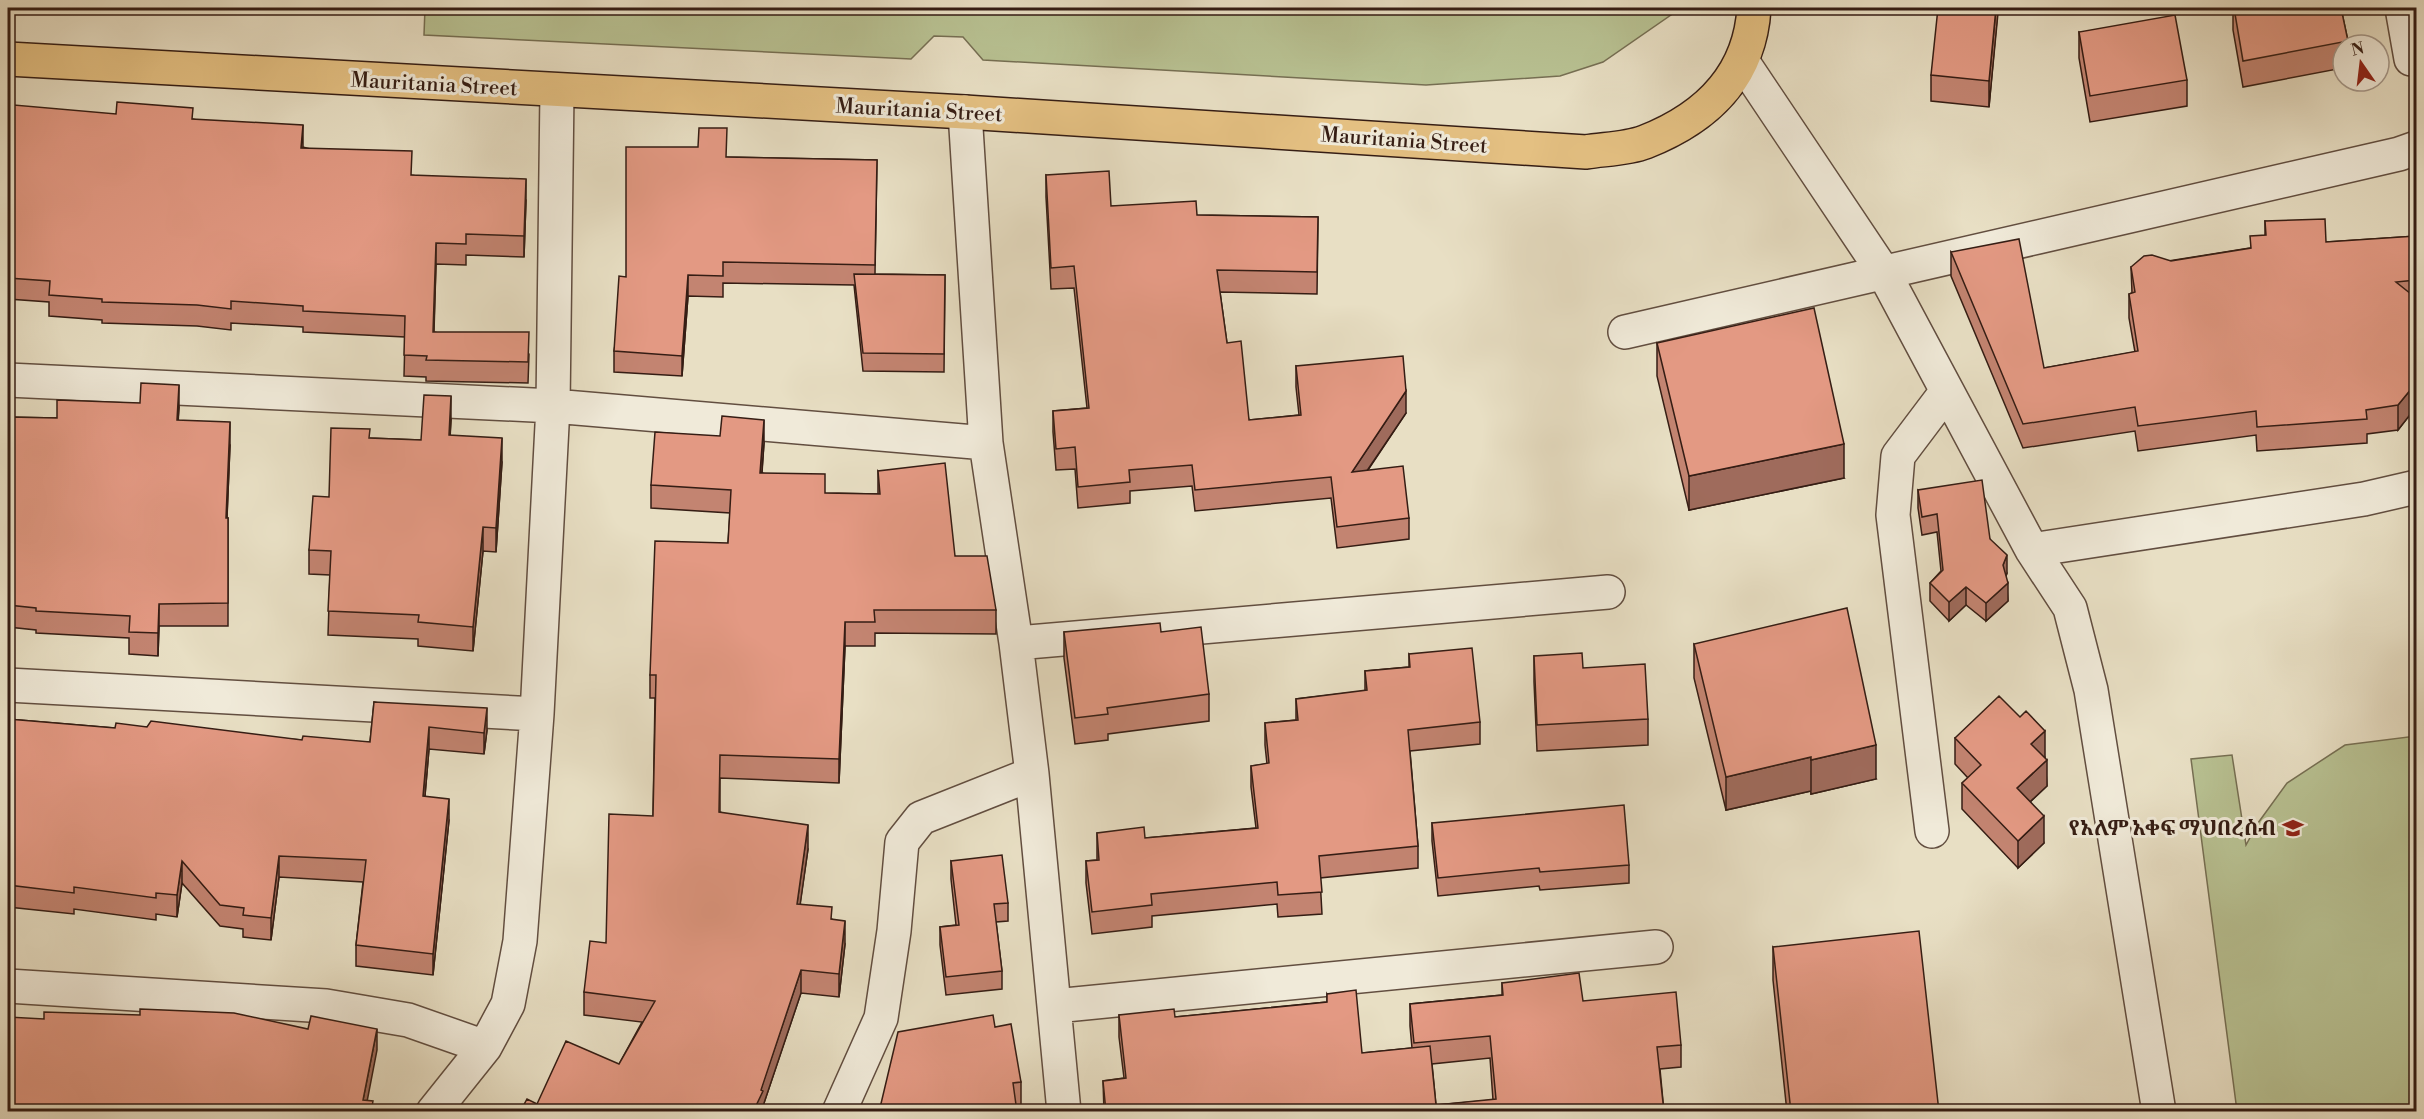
<svg xmlns="http://www.w3.org/2000/svg" width="2424" height="1119" viewBox="0 0 2424 1119" font-family="'Libre Bodoni','Noto Serif Ethiopic',serif">
<rect width="100%" height="100%" fill="#e8dfc4"/>
<filter id="stains"><feTurbulence type="fractalNoise" baseFrequency=".00333" numOctaves="4"/><feColorMatrix values="0 0 0 0 .2 0 0 0 0 .09 0 0 0 0 .02 0 0 0 .5 -.17"/></filter>
<radialGradient id="worn" r=".72"><stop offset=".6" stop-color="#630" stop-opacity="0"/><stop offset="1" stop-color="#630" stop-opacity=".3"/></radialGradient>
<path fill="#b8c192" stroke="#766f53" stroke-width="1.5" d="M 425,8 L 1681,8 L 1603,62 L 1560,76 L 1426,85 L 983,60 L 963,37 L 934,36 L 911,59 L 424,35 Z
M 2416,736 L 2416,1111 L 2237,1111 L 2191,759 L 2232,755 L 2246,845 L 2258,823 L 2287,783 L 2345,745 Z"/>
<g fill="none" stroke-linecap="round" stroke-linejoin="round">
<defs>
<path id="minor" d="M 2402,8 L 2411,59
M 1742,61 L 1884,273 L 2032,550 L 2070,608 L 2091,690 L 2159,1112
M 965,112 L 986,443 L 1016,643 L 1032,774 L 1064,1112
M 1625,332 L 2399,154 L 2416,148
M 8,380 L 553,406 L 986,443
M 2032,550 L 2364,499 L 2416,487
M 1016,643 L 1608,592
M 8,685 L 537,714
M 1932,831 L 1893,515 L 1898,456 L 1947,391
M 8,986 L 326,1006 L 408,1020 L 485,1047
M 1055,1006 L 1656,947
M 433,1112 L 485,1047 L 508,1004 L 520,941 L 537,714 L 553,406 L 557,91
M 839,1112 L 881,1018 L 894,931 L 902,842 L 921,818 L 1032,774"/>
<path id="major" d="M 8,59 L 965,112 L 1586,152 C 1604,149 1627,149 1645,142 C 1706,118 1750,77 1754,8"/>
</defs>
<use href="#minor" stroke="#624e40" stroke-width="36"/>
<use href="#major" stroke="#351d14" stroke-width="36"/>
<use href="#minor" stroke="#f0ead9" stroke-width="33"/>
<use href="#major" stroke="#e4c082" stroke-width="33"/>
</g>
<path fill="#c38471" stroke="#351d14" stroke-width="1.5" fill-rule="evenodd" d="M 1998,8 L 1989,107 L 1931,101 L 1931,75 Z
M 2233,8 L 2341,8 L 2348,41 L 2348,45 L 2343,45 L 2343,68 L 2243,87 L 2233,30 Z
M 2079,32 L 2187,80 L 2187,106 L 2090,122 L 2079,58 Z
M 193,119 L 412,175 L 526,200 L 524,257 L 466,255 L 466,265 L 436,264 L 434,332 L 529,354 L 528,383 L 426,381 L 426,377 L 404,376 L 405,337 L 303,332 L 303,327 L 231,323 L 231,330 L 197,326 L 102,323 L 102,320 L 49,316 L 49,302 L 8,299 L 8,168 Z
M 726,157 L 877,160 L 875,274 L 945,275 L 944,372 L 863,371 L 854,285 L 723,283 L 723,297 L 688,296 L 682,376 L 614,372 L 614,351 L 626,277 Z
M 1046,175 L 1111,206 L 1197,215 L 1318,217 L 1317,294 L 1220,292 L 1227,343 L 1249,420 L 1299,415 L 1296,387 L 1296,366 L 1406,413 L 1368,470 L 1409,518 L 1409,539 L 1337,548 L 1331,498 L 1195,511 L 1192,486 L 1130,491 L 1130,503 L 1078,508 L 1075,469 L 1056,470 L 1053,432 L 1053,411 L 1087,408 L 1074,288 L 1051,289 L 1046,197 Z
M 2265,221 L 2326,242 L 2416,236 L 2416,407 L 2398,430 L 2367,434 L 2367,443 L 2257,451 L 2256,435 L 2138,451 L 2135,431 L 2023,448 L 1951,276 L 1951,252 L 2044,368 L 2135,352 L 2129,318 L 2129,294 L 2132,293 L 2131,267 L 2250,248 L 2265,235 Z
M 1657,343 L 1844,478 L 1689,510 L 1657,376 Z
M 179,407 L 178,420 L 230,445 L 227,518 L 228,518 L 228,626 L 159,626 L 158,656 L 129,654 L 129,638 L 36,633 L 36,630 L 8,627 L 8,417 L 57,418 Z
M 451,420 L 450,435 L 502,462 L 496,552 L 483,551 L 473,651 L 418,646 L 418,639 L 328,635 L 330,575 L 309,574 L 309,550 L 329,497 L 370,438 L 421,440 Z
M 764,443 L 762,473 L 825,493 L 878,494 L 878,471 L 955,556 L 996,610 L 996,634 L 875,633 L 875,646 L 845,646 L 839,783 L 720,778 L 720,812 L 808,849 L 800,904 L 832,919 L 845,944 L 839,997 L 801,993 L 763,1106 L 763,1112 L 537,1104 L 619,1064 L 642,1022 L 584,1015 L 584,992 L 606,943 L 653,816 L 655,698 L 650,698 L 650,675 L 728,543 L 730,513 L 651,508 L 651,485 Z
M 1918,490 L 1990,539 L 2007,573 L 2006,576 L 2008,601 L 1986,621 L 1966,605 L 1949,621 L 1930,601 L 1930,583 L 1941,571 L 1937,532 L 1922,535 L 1918,508 Z
M 1064,632 L 1161,632 L 1209,694 L 1209,721 L 1108,734 L 1108,740 L 1075,744 L 1064,658 Z
M 1694,644 L 1876,779 L 1811,794 L 1811,791 L 1726,810 L 1694,678 Z
M 1409,654 L 1480,722 L 1480,744 L 1410,751 L 1418,846 L 1418,868 L 1320,878 L 1322,914 L 1278,917 L 1277,904 L 1152,916 L 1152,927 L 1092,934 L 1086,883 L 1086,861 L 1097,860 L 1097,833 L 1145,838 L 1256,828 L 1251,787 L 1251,766 L 1267,764 L 1265,745 L 1265,723 L 1296,720 L 1296,699 L 1365,691 L 1365,671 L 1409,667 Z
M 1534,656 L 1583,668 L 1648,719 L 1648,745 L 1537,751 L 1534,682 Z
M 8,684 L 10,706 L 8,719 L 115,728 L 147,727 L 302,740 L 370,742 L 374,702 L 487,730 L 484,754 L 429,749 L 425,796 L 449,820 L 433,975 L 356,966 L 356,945 L 363,882 L 279,877 L 271,940 L 243,937 L 243,929 L 220,926 L 182,883 L 177,917 L 156,914 L 156,920 L 74,909 L 74,914 L 8,907 Z
M 1955,738 L 2045,757 L 2047,786 L 2030,802 L 2044,843 L 2018,868 L 1962,809 L 1962,783 L 1968,778 L 1955,764 Z
M 1432,823 L 1629,865 L 1629,883 L 1540,890 L 1539,886 L 1438,896 L 1432,841 Z
M 951,861 L 1008,903 L 1008,921 L 996,922 L 1002,971 L 1002,989 L 946,995 L 940,945 L 940,927 L 956,925 L 951,879 Z
M 1773,947 L 1939,1112 L 1787,1112 L 1773,980 Z
M 1502,983 L 1583,1001 L 1681,1045 L 1681,1067 L 1660,1069 L 1664,1112 L 1104,1112 L 1103,1081 L 1124,1078 L 1119,1037 L 1119,1015 L 1175,1017 L 1327,1002 L 1327,994 L 1362,1053 L 1412,1048 L 1410,1026 L 1410,1004 L 1502,995 ZM 1490,1058 L 1493,1100 L 1436,1105 L 1432,1064 Z
M 995,1027 L 1021,1082 L 1021,1106 L 1016,1107 Z"/>
<path fill="#9f6b5c" stroke="#351d14" stroke-width="1.5" d="M 1996,8 L 1998,8 L 1998,13 L 1989,107 L 1989,81 Z
M 303,125 L 303,146 L 301,169 L 301,148 Z
M 526,179 L 526,200 L 524,257 L 524,236 Z
M 436,243 L 436,264 L 433,353 L 433,332 Z
M 688,275 L 688,296 L 682,376 L 682,356 Z
M 2416,383 L 2416,407 L 2398,430 L 2398,405 Z
M 179,385 L 179,407 L 177,442 L 177,420 Z
M 1406,391 L 1406,413 L 1352,493 L 1352,472 Z
M 451,396 L 451,420 L 449,458 L 449,435 Z
M 764,420 L 764,443 L 760,496 L 760,473 Z
M 230,422 L 230,445 L 226,540 L 226,518 Z
M 502,438 L 502,462 L 496,552 L 496,528 Z
M 1844,444 L 1844,478 L 1689,510 L 1689,476 Z
M 483,527 L 483,551 L 473,651 L 473,627 Z
M 2007,555 L 2007,573 L 2003,584 L 2003,565 Z
M 2008,583 L 2008,601 L 1986,621 L 1986,603 Z
M 1966,587 L 1966,605 L 1949,621 L 1949,602 Z
M 159,604 L 159,626 L 158,656 L 158,633 Z
M 845,622 L 845,646 L 839,783 L 839,759 Z
M 10,684 L 10,706 L 8,724 L 8,702 Z
M 487,708 L 487,730 L 484,754 L 484,733 Z
M 429,727 L 429,749 L 423,818 L 423,796 Z
M 2045,731 L 2045,757 L 2031,770 L 2031,744 Z
M 1876,745 L 1876,779 L 1811,794 L 1811,760 Z
M 1811,757 L 1811,791 L 1726,810 L 1726,777 Z
M 2047,760 L 2047,786 L 2017,814 L 2017,788 Z
M 449,799 L 449,820 L 433,975 L 433,954 Z
M 2044,816 L 2044,843 L 2018,868 L 2018,841 Z
M 808,825 L 808,849 L 797,927 L 797,904 Z
M 279,856 L 279,877 L 271,940 L 271,918 Z
M 182,861 L 182,883 L 177,917 L 177,895 Z
M 845,921 L 845,944 L 839,997 L 839,974 Z
M 801,970 L 801,993 L 763,1106 L 763,1112 L 753,1112 Z
M 377,1029 L 377,1050 L 365,1112 L 363,1100 Z"/>
<path fill="#e39983" stroke="#351d14" stroke-width="1.5" d="M 1938,8 L 1996,8 L 1989,81 L 1931,75 Z
M 2234,8 L 2341,8 L 2348,41 L 2243,61 Z
M 2175,15 L 2187,80 L 2090,96 L 2079,32 Z
M 117,102 L 193,108 L 192,119 L 303,125 L 301,148 L 412,151 L 411,175 L 526,179 L 524,236 L 466,234 L 466,244 L 436,243 L 433,332 L 529,332 L 528,362 L 426,360 L 427,356 L 404,355 L 405,316 L 303,311 L 303,306 L 231,301 L 231,309 L 197,305 L 102,302 L 102,299 L 49,295 L 50,281 L 8,278 L 8,168 L 14,105 L 116,114 Z
M 699,128 L 727,128 L 726,157 L 877,160 L 875,265 L 723,262 L 723,276 L 688,275 L 682,356 L 614,351 L 619,276 L 626,277 L 626,147 L 698,147 Z
M 1109,171 L 1111,206 L 1196,201 L 1197,215 L 1318,217 L 1317,272 L 1217,270 L 1227,343 L 1241,341 L 1249,420 L 1301,415 L 1296,366 L 1403,356 L 1406,391 L 1352,472 L 1403,466 L 1409,518 L 1337,527 L 1331,477 L 1195,490 L 1192,465 L 1129,470 L 1130,482 L 1078,487 L 1075,447 L 1056,449 L 1053,411 L 1089,408 L 1074,266 L 1051,268 L 1046,175 Z
M 2325,219 L 2326,242 L 2416,236 L 2416,280 L 2396,282 L 2416,298 L 2416,383 L 2398,405 L 2366,410 L 2367,419 L 2257,427 L 2256,411 L 2138,426 L 2135,407 L 2023,424 L 1951,252 L 2019,239 L 2044,368 L 2138,351 L 2129,294 L 2135,292 L 2131,267 L 2144,256 L 2152,255 L 2171,261 L 2251,248 L 2250,236 L 2266,235 L 2265,221 Z
M 854,274 L 945,275 L 944,354 L 863,353 Z
M 1814,308 L 1844,444 L 1689,476 L 1657,343 Z
M 141,383 L 179,385 L 177,420 L 230,422 L 226,518 L 228,518 L 228,603 L 159,604 L 158,633 L 129,632 L 130,616 L 36,611 L 36,608 L 8,605 L 8,417 L 57,418 L 57,400 L 140,403 Z
M 424,395 L 451,396 L 449,435 L 502,438 L 496,528 L 483,527 L 473,627 L 418,622 L 419,615 L 328,611 L 331,551 L 309,550 L 313,496 L 329,497 L 331,428 L 370,429 L 369,438 L 421,440 Z
M 722,416 L 764,420 L 760,473 L 825,474 L 825,493 L 880,494 L 878,471 L 945,463 L 955,556 L 987,556 L 996,610 L 874,610 L 875,622 L 845,622 L 839,759 L 720,755 L 719,812 L 808,825 L 797,904 L 832,907 L 831,919 L 845,921 L 839,974 L 801,970 L 761,1090 L 763,1091 L 753,1112 L 520,1112 L 527,1099 L 537,1104 L 566,1041 L 619,1064 L 655,1001 L 584,992 L 590,941 L 606,943 L 609,814 L 653,816 L 656,675 L 650,675 L 655,541 L 728,543 L 731,490 L 651,485 L 655,432 L 720,436 Z
M 1982,480 L 1990,539 L 2007,555 L 2003,565 L 2008,583 L 1986,603 L 1966,587 L 1949,602 L 1930,583 L 1943,570 L 1937,514 L 1922,517 L 1918,490 Z
M 1847,608 L 1876,745 L 1811,760 L 1811,757 L 1726,777 L 1694,644 Z
M 1160,623 L 1161,632 L 1201,627 L 1209,694 L 1107,708 L 1108,714 L 1075,718 L 1064,632 Z
M 1472,648 L 1480,722 L 1408,730 L 1418,846 L 1319,856 L 1322,892 L 1278,895 L 1277,882 L 1151,894 L 1152,905 L 1092,912 L 1086,861 L 1099,860 L 1097,833 L 1144,827 L 1145,838 L 1258,828 L 1251,766 L 1269,763 L 1265,723 L 1298,720 L 1296,699 L 1367,690 L 1365,671 L 1410,667 L 1409,654 Z
M 1582,653 L 1583,668 L 1645,664 L 1648,719 L 1537,725 L 1534,656 Z
M 8,684 L 10,684 L 8,702 Z
M 1999,696 L 2020,717 L 2026,711 L 2045,731 L 2031,744 L 2047,760 L 2017,788 L 2044,816 L 2018,841 L 1962,783 L 1981,765 L 1955,738 Z
M 374,702 L 487,708 L 484,733 L 429,727 L 423,796 L 449,799 L 433,954 L 356,945 L 366,860 L 279,856 L 271,918 L 243,915 L 244,908 L 220,905 L 182,861 L 177,895 L 156,893 L 156,898 L 74,887 L 74,893 L 8,885 L 8,719 L 115,728 L 116,723 L 147,727 L 151,721 L 302,740 L 303,736 L 370,742 Z
M 1624,805 L 1629,865 L 1540,872 L 1539,868 L 1438,878 L 1432,823 Z
M 1002,855 L 1008,903 L 994,904 L 1002,971 L 946,977 L 940,927 L 959,925 L 951,861 Z
M 1919,931 L 1939,1112 L 1791,1112 L 1773,947 Z
M 1579,973 L 1583,1001 L 1676,992 L 1681,1045 L 1657,1047 L 1664,1112 L 1106,1112 L 1103,1081 L 1126,1078 L 1119,1015 L 1174,1009 L 1175,1017 L 1298,1005 L 1327,1002 L 1327,994 L 1356,990 L 1362,1053 L 1430,1046 L 1436,1105 L 1496,1099 L 1490,1036 L 1414,1043 L 1410,1004 L 1503,995 L 1502,983 Z
M 140,1009 L 234,1013 L 308,1029 L 311,1016 L 377,1029 L 363,1100 L 373,1101 L 371,1112 L 8,1112 L 8,1017 L 44,1019 L 44,1012 L 140,1015 Z
M 993,1015 L 995,1027 L 1011,1024 L 1021,1082 L 1013,1083 L 1017,1112 L 879,1112 L 898,1032 Z"/>
<defs>
<symbol id="school-bare" viewBox="-9 -9 18 18"><path d="M0-5L7-2L0 1L-7-2ZM-4 1L0 2.5L4 1V4Q0 6-4 4Z" fill="#8f2418" stroke="#f0ead9" stroke-width="2.5" paint-order="stroke"/></symbol>
</defs>
<g fill-rule="evenodd">
<use href="#school-bare" x="2278" y="813" width="30" height="30"/>
</g>
<g text-anchor="middle" stroke-width="6" stroke-linejoin="round" paint-order="stroke">
<g font-size="21" fill="#351d14" stroke="#f0ead9">
<text transform="translate(434 84) rotate(3)" y="7">Mauritania Street</text>
<text transform="translate(919 110) rotate(3)" y="7">Mauritania Street</text>
<text transform="translate(1404 140) rotate(4)" y="7">Mauritania Street</text>
</g>
<g font-size="21" font-weight="bold" fill="#351d14" stroke="#f0ead9" text-anchor="end">
<text x="2276" y="835">የአለም አቀፍ ማህበረስብ</text>
</g>
</g>
<rect width="2424" height="1119" fill="none" stroke="#e8dfc4" stroke-width="30"/>
<rect x="9" y="9" width="2406" height="1101" fill="none" stroke="#351d14" stroke-width="3"/>
<rect x="15" y="15" width="2394" height="1089" fill="none" stroke="#351d14" stroke-width="1.5"/>
<g transform="translate(2361 63) rotate(346)"><circle r="28" fill="#f0ead9" stroke="#a5988a" stroke-width="1.5"/>
<path d="M0-4.5L10 22L0 15L-10 22Z" fill="#8f2418"/>
<text y="-9" font-size="16" font-weight="bold" text-anchor="middle" fill="#351d14">N</text>
</g>
<rect width="100%" height="100%" filter="url(#stains)"/>
<rect width="100%" height="100%" fill="url(#worn)"/>
</svg>
